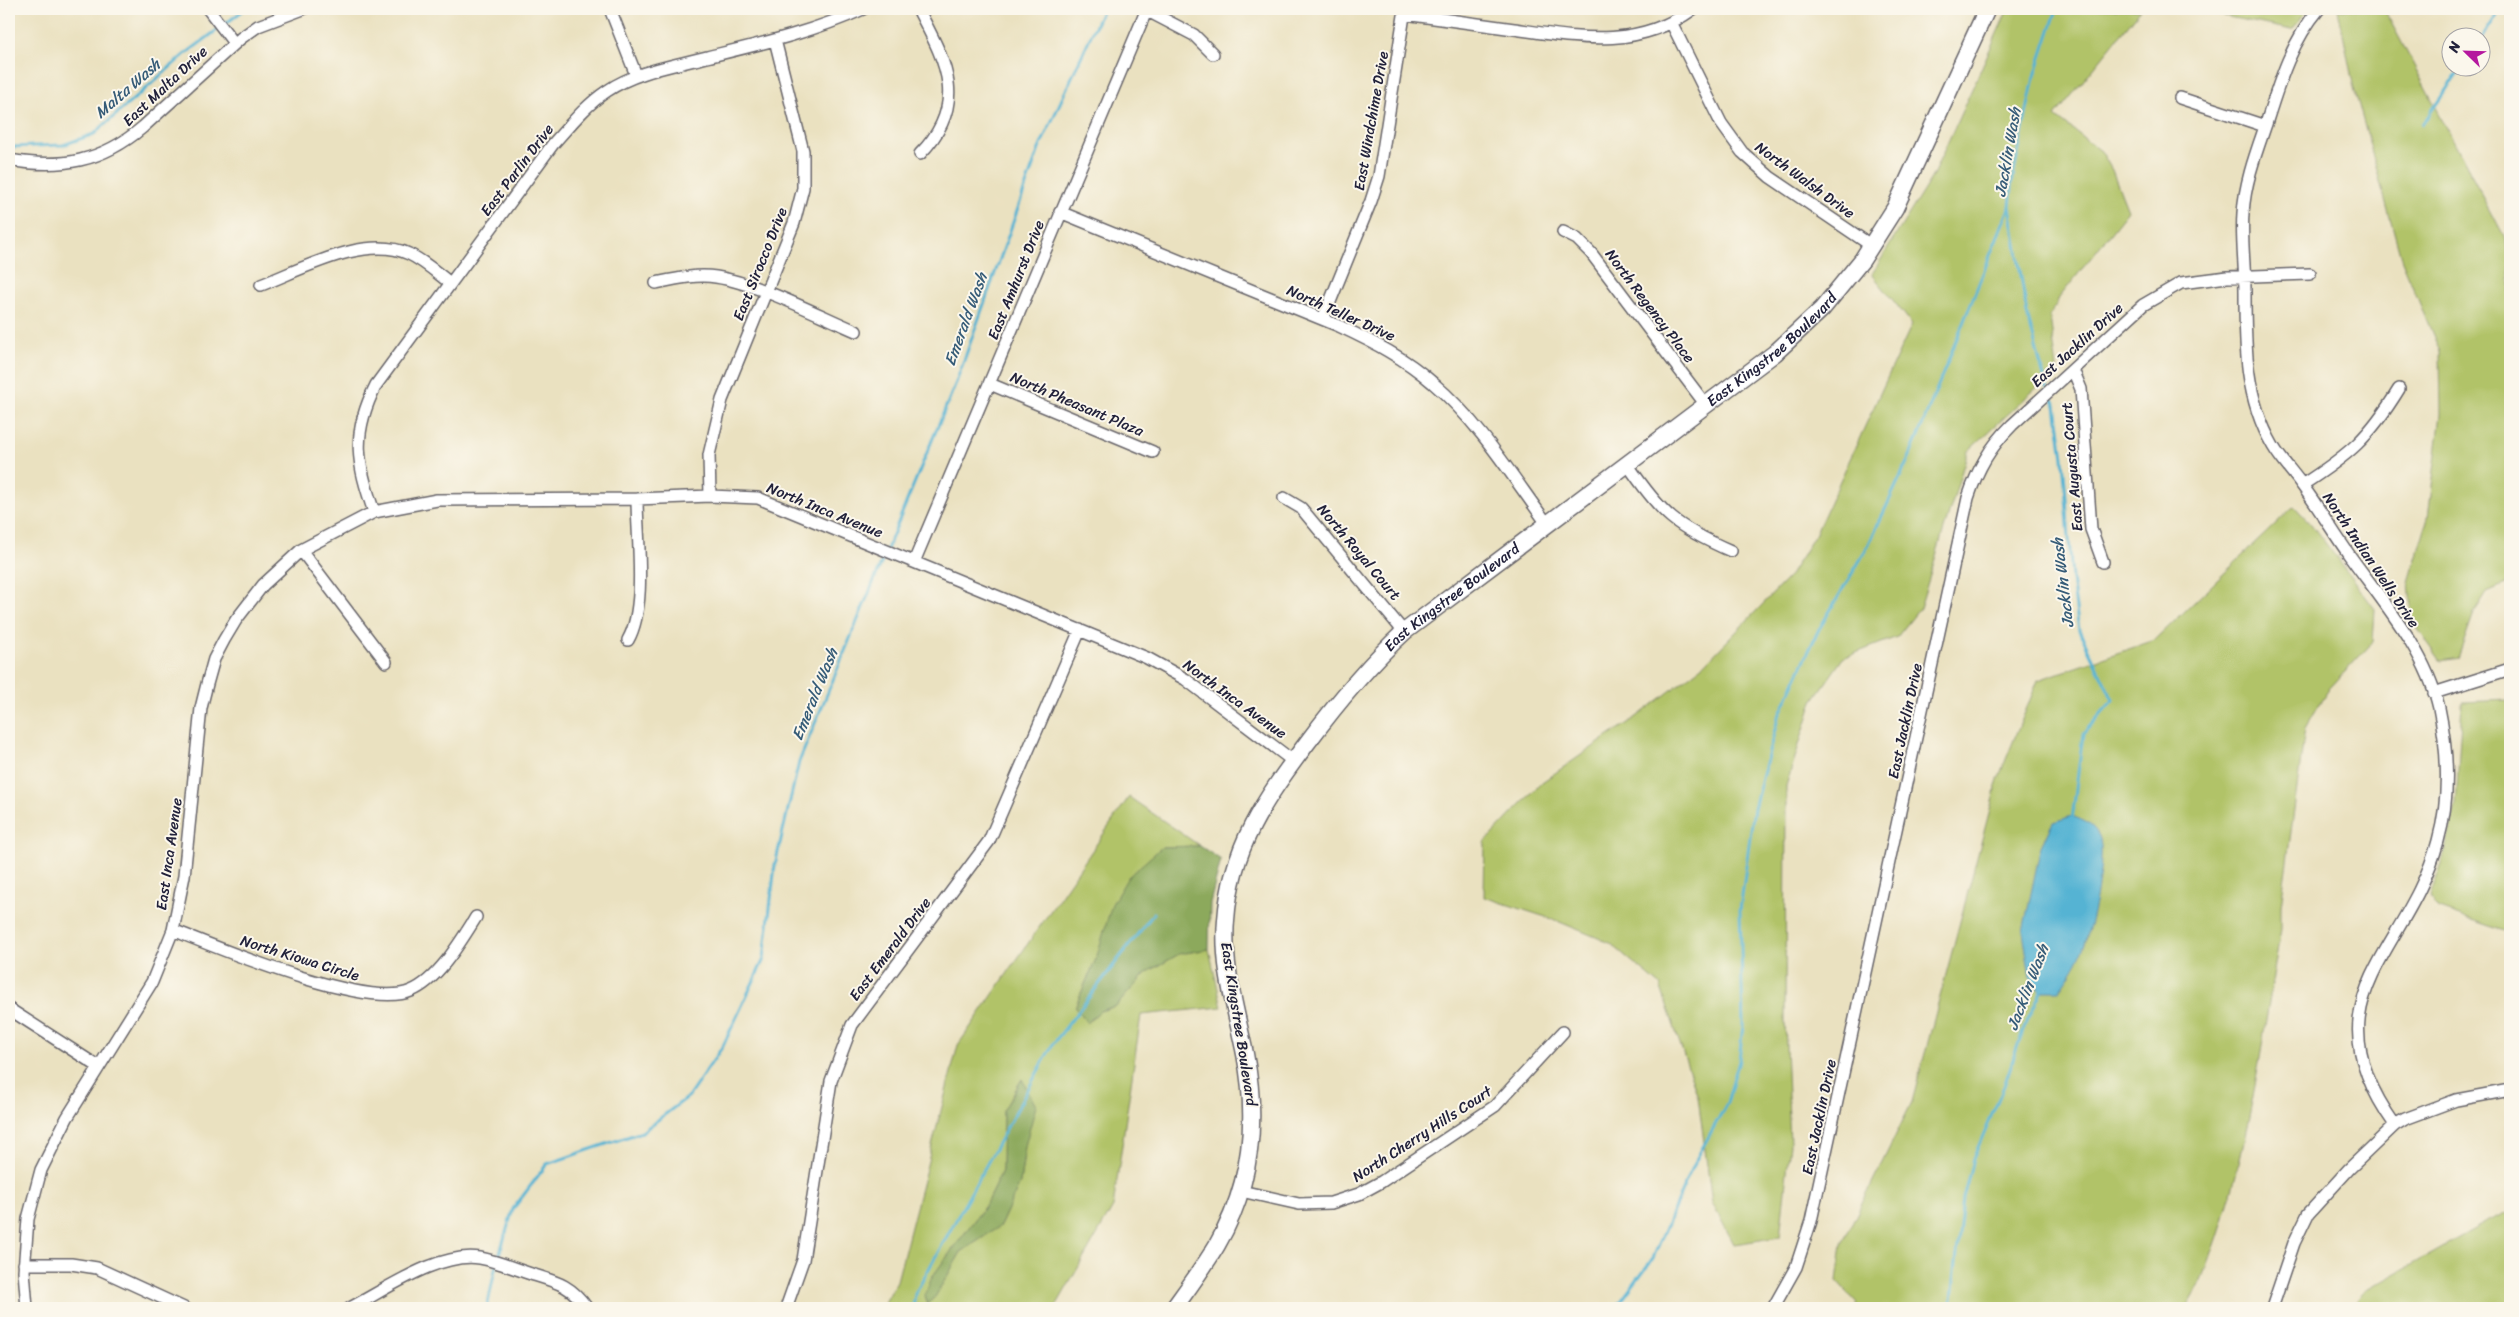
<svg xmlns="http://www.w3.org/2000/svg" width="2519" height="1317" viewBox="0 0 2519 1317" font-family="Sriracha,sans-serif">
<rect width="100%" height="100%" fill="#fbf7ec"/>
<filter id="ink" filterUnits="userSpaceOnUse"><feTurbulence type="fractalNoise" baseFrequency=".02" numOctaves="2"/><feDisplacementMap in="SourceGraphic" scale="10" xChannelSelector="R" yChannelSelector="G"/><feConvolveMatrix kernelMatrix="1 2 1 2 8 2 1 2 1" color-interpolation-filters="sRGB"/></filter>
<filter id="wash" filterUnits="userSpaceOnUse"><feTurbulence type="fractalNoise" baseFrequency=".0096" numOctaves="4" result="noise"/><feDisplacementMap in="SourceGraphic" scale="20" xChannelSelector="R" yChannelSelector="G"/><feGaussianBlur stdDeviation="1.12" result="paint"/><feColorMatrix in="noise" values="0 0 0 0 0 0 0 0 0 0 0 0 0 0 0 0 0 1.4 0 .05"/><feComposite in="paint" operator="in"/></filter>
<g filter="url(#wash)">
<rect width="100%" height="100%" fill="#eae1c0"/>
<path fill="#b1c367" stroke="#6a7251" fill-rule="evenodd" d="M 2008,9 L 2141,9 L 2055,116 L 2101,151 L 2112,170 L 2128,211 L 2059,298 L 2050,317 L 2057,369 L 1968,451 L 1920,608 L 1897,637 L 1843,658 L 1813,701 L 1786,786 L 1785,1022 L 1790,1144 L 1780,1237 L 1734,1244 L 1712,1203 L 1698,1097 L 1660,985 L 1610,943 L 1555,920 L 1484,897 L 1485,842 L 1542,782 L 1638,716 L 1705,664 L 1789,577 L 1816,533 L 1912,324 L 1872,274 L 1933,175 Z
M 2212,9 L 2308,9 L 2292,30 L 2219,15 Z
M 2338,9 L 2384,9 L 2504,236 L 2510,256 L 2510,582 L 2487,592 L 2474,613 L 2458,658 L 2441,661 L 2412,621 L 2409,582 L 2428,518 L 2441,414 L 2440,352 L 2402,261 L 2353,84 Z
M 2294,506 L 2311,524 L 2375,609 L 2373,642 L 2327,691 L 2305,729 L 2281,905 L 2281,929 C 2263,1032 2251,1140 2217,1239 C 2208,1264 2202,1287 2186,1308 L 1855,1308 L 1857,1303 L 1837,1281 L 1842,1244 L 1912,1102 L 1998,779 L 2038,680 L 2155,640 Z
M 2510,700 L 2510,933 L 2436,908 L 2430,897 L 2442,863 L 2456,805 L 2462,702 Z
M 1129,797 L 1200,846 L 1162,847 L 1096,959 L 1075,1007 L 1087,1023 L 1100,1011 L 1116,1006 L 1146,973 L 1179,954 L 1209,949 L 1222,1007 L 1141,1015 L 1113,1207 L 1055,1308 L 882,1308 L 897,1281 L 958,1045 ZM 1022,1079 L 1025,1146 L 1020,1183 L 1000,1226 L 961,1252 L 935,1297 L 927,1303 L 932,1277 L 985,1206 L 1002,1171 L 1003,1111 Z
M 2510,1211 L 2510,1308 L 2352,1308 L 2363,1292 L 2483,1224 Z"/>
<path fill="#8ca95c" stroke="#57664c" d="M 1200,846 L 1221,860 L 1210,903 L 1209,949 L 1179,954 L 1146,973 L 1116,1006 L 1100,1011 L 1087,1023 L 1075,1007 L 1096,959 L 1112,904 L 1128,877 L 1162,847 Z
M 1022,1079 L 1036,1106 L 1025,1146 L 1020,1183 L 1000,1226 L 961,1252 L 935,1297 L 927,1304 L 925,1295 L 932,1277 L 985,1206 L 1002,1171 L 1003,1111 Z"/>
<path fill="#55b3d3" stroke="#3c6a87" d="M 2072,816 C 2084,821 2093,824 2099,836 C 2107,853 2092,924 2085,943 C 2080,960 2069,976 2059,991 L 2042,991 L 2030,978 L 2023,931 L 2041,846 L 2053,822 Z"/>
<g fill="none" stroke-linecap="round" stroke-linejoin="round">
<path stroke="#55b3d3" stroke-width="3" d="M 2482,38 L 2501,9
M 2422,125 L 2461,68
M 9,147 L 63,145 L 94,134 L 184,55 L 245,9
M 2047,388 L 2027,314 L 2010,206 L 2013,177 L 2033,82 L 2057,9
M 2050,394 L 2056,405 L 2063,458 L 2072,579 L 2079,630 L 2113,700 L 2083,734 L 2072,820
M 498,1259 L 513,1209 L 547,1164 L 642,1132 L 689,1096 L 723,1046 L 764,959 L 775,865 L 799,762 L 957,380 L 1039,149 L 1103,9
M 487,1308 L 496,1265
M 913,1308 L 915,1294 L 1053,1044 L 1154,913
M 1616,1308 L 1653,1258 L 1692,1167 L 1727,1103 L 1739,1060 L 1743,1025 L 1740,910 L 1754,808 L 1778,718 L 1818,631 L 1866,550 L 1910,456 L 2009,208
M 1951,1308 L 1963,1198 L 1973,1159 L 2004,1086 L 2023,1030 L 2043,987"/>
</g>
</g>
<g filter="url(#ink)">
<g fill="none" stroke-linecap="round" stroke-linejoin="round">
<defs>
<path id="street" d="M 208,9 L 234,43
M 610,9 L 636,75
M 918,9 C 945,61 970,103 920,154
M 2319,9 C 2291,42 2279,83 2266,124 C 2256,153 2245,182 2243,213 C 2241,239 2245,265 2245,292 C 2245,346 2245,398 2273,446 C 2281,460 2293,472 2302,485 C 2319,508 2333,532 2350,556 C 2383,602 2426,651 2439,708 C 2448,751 2450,798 2438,841 C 2408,954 2304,998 2395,1125
M 1146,10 L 1194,35 L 1213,54
M 1405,14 C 1441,19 1477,24 1514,29 C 1578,38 1637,50 1693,9
M 1672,24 L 1721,123 L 1742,152 L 1770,177 L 1872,246
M 2180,98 L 2265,126
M 9,160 C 61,169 102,162 143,127 L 241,38 L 258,26 L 303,9
M 1060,212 L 1339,326 C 1373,342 1405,358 1433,383 C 1479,422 1512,476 1548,525
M 1563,232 L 1577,239 L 1591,253 L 1706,405
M 656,283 C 675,279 696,274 716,277 C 757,283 816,314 856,331
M 261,285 C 303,269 365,234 409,254 C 424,261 437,273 450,283
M 1323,319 L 1371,201 L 1379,176 L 1405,9
M 2073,370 L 2081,389 L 2091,529 L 2103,562
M 990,384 L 1153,452
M 1628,465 C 1662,515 1676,527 1731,551
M 2302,485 C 2350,454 2369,438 2399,389
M 710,496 L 709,455 L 722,400 L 794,223 L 803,188 L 803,151 L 775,40
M 1284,498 L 1301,508 L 1404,632
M 374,512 C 357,463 351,434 376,385 L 553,144 C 570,125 586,105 607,91 C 636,71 673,66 707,57 C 760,44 813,32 863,9
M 301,550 L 386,662
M 914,562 L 1147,9
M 628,640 C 647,607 637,538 637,499
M 2434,693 L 2510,669
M 173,930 C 221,949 366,1010 411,991 C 438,980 461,941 476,917
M 9,1009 L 99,1067
M 1241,1191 L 1299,1204 L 1331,1203 L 1359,1194 L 1381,1182 L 1495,1106 L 1563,1032
M 24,1264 L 71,1264 L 97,1268 L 184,1308
M 27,1308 L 24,1271 L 28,1219 L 41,1170 L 67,1118 L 152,982 L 173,930 L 184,876 L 201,708 L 207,684 L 214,659 L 224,640 L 236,620 L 263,585 L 301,550 L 374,512 L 437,500 L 637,499 L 710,496 L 758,498 L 1147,658 L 1185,679 L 1293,761
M 350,1308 C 385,1290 440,1251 480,1258 C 497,1261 515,1269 531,1274 C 557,1282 571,1285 587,1308
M 786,1308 L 803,1260 L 831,1081 L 852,1025 L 989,841 L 1080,630
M 1773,1308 L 1796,1267 L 1811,1221 L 1968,498 C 1978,468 1990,447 2012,425 L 2143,305 L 2181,283 L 2227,277 L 2310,274
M 2272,1308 L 2294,1243 L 2308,1214 L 2349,1169 L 2395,1125 L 2405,1119 L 2456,1100 L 2510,1090"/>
<g id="secondary">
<path id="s1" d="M 1174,1308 C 1189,1287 1204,1267 1217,1245 C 1251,1186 1258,1120 1245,1054 C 1236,1009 1222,966 1226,920 C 1231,847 1265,799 1307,743 C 1337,703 1367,666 1404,632 L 1775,353 L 1822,309 L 1862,260 L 1895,208 L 1987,9"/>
</g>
</defs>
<use href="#street" stroke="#68656a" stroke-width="14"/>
<use href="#secondary" stroke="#68656a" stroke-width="19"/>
<use href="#street" stroke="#fff" stroke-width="11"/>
<use href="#secondary" stroke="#fff" stroke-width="16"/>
</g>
</g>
<g text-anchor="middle" stroke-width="4" stroke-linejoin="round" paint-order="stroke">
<g font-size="15" fill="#22223b" stroke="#fbf7ec">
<text transform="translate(165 86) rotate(-43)" y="5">East Malta Drive</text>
<text transform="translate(1371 121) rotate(-80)" y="5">East Windchime Drive</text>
<text transform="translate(517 170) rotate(-53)" y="5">East Parlin Drive</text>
<text transform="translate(1805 180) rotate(36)" y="5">North Walsh Drive</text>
<text transform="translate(760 264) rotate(-68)" y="5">East Sirocco Drive</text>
<text transform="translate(1016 280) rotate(-68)" y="5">East Amhurst Drive</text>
<text transform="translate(1650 306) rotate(53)" y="5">North Regency Place</text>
<text transform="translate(1341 313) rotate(24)" y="5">North Teller Drive</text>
<text transform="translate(2077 345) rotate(-42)" y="5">East Jacklin Drive</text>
<text dy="5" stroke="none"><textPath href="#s1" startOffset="1219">East Kingstree Boulevard</textPath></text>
<text transform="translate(1077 404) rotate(23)" y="5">North Pheasant Plaza</text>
<text transform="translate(2072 467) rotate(-95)" y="5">East Augusta Court</text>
<text transform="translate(825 510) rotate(22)" y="5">North Inca Avenue</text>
<text transform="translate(1359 552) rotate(50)" y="5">North Royal Court</text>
<text transform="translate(2371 560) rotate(56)" y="5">North Indian Wells Drive</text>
<text dy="5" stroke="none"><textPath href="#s1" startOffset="814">East Kingstree Boulevard</textPath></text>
<text transform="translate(1235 699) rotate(36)" y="5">North Inca Avenue</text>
<text transform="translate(1905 721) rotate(-78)" y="5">East Jacklin Drive</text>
<text transform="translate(169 854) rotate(-82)" y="5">East Inca Avenue</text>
<text transform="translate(890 949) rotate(-53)" y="5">East Emerald Drive</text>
<text transform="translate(300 958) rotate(17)" y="5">North Kiowa Circle</text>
<text transform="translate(1239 1024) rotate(81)" y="5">East Kingstree Boulevard</text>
<text transform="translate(1819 1117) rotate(-78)" y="5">East Jacklin Drive</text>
<text transform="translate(1422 1134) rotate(-33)" y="5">North Cherry Hills Court</text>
</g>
<g font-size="16" font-style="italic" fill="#365c78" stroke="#fbf7ec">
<text transform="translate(127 88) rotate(-41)" y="6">Malta Wash</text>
<text transform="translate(2007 152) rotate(-80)" y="6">Jacklin Wash</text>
<text transform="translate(965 319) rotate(-70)" y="6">Emerald Wash</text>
<text transform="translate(2062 583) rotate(-97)" y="6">Jacklin Wash</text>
<text transform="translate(814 694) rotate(-68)" y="6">Emerald Wash</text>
<text transform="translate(2027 987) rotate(-69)" y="6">Jacklin Wash</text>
</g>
</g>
<rect width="2519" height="1317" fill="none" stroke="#fbf7ec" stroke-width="30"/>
<g transform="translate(2466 52) rotate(293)"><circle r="24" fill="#fbf7ec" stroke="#a4a2a5"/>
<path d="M0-4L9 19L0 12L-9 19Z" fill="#b5179e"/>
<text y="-8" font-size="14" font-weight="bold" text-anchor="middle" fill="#22223b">N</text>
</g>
</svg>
